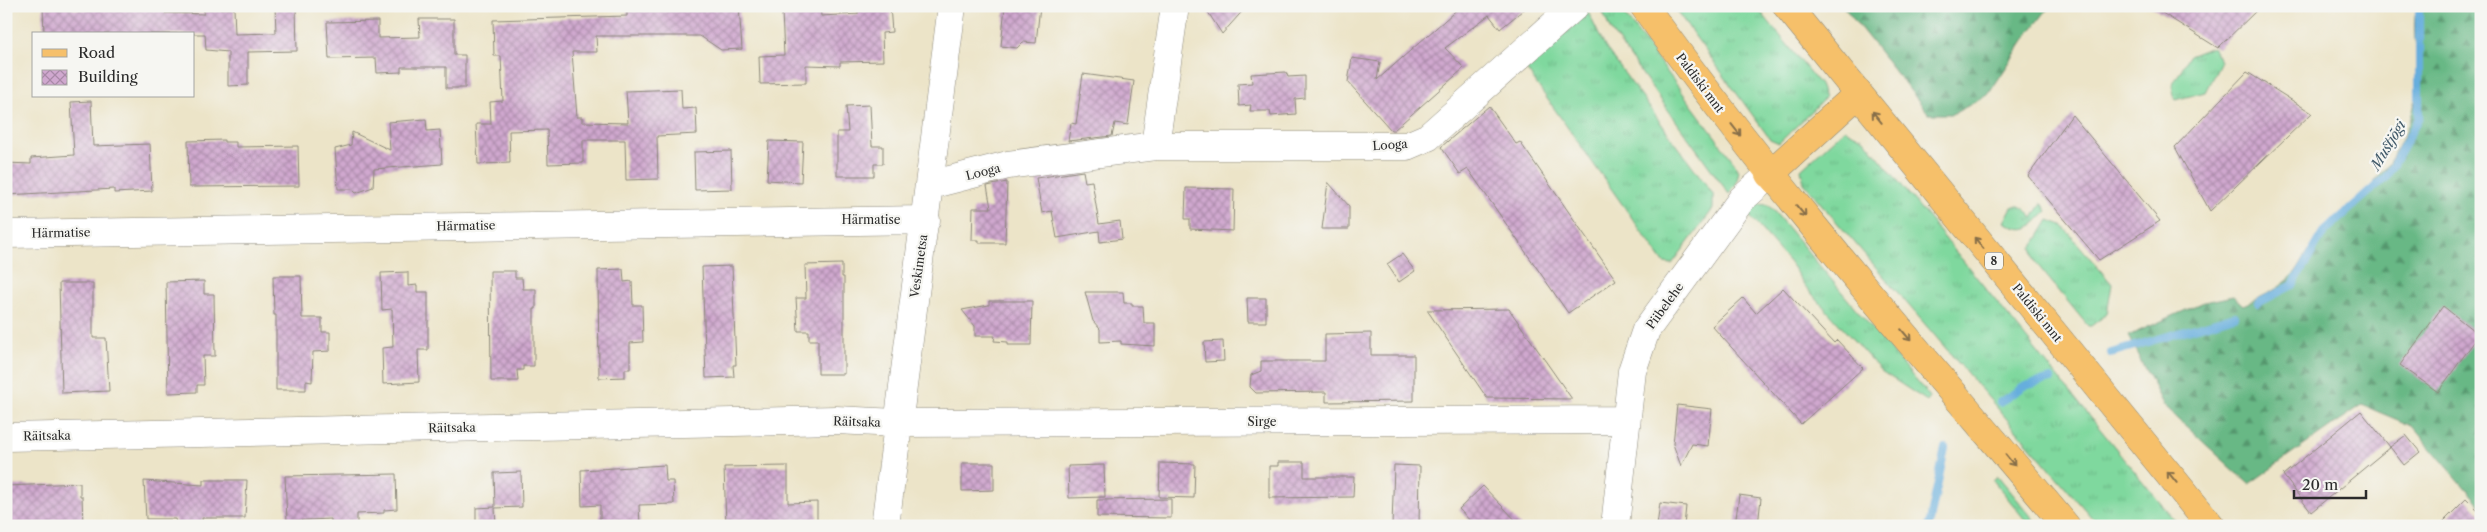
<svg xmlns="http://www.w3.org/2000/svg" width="2487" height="532" viewBox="0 0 2487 532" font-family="'Libre Caslon Text',serif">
<defs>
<pattern id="grass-tufts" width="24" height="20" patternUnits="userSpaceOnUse" patternTransform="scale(1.25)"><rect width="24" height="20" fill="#7fd89e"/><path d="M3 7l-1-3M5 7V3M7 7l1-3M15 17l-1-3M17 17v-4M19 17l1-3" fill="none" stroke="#6eba88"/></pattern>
<pattern id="forest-firs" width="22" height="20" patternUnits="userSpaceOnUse" patternTransform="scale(1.25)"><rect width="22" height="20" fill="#67b885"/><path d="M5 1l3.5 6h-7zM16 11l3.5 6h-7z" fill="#55966d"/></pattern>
<pattern id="building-cross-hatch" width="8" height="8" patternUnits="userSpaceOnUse" patternTransform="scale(1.25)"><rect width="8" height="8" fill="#d0a8cf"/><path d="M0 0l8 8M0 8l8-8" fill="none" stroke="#a989a8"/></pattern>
</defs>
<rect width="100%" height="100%" fill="#f6f6f2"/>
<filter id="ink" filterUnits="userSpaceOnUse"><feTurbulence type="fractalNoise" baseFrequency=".02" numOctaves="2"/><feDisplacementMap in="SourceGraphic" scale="10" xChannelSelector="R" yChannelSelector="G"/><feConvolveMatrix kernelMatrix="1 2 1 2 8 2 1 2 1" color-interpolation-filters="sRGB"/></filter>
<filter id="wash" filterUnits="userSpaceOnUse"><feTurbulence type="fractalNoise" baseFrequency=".0096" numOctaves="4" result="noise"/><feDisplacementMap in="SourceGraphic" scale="20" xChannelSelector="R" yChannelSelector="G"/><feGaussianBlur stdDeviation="1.12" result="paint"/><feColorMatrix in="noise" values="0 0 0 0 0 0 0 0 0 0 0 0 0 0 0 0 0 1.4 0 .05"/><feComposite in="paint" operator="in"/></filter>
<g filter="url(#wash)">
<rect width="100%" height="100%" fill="#ece4c8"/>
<path fill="url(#grass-tufts)" stroke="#558264" d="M 1600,6 L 1618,6 L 1734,162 L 1739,171 L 1736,184 L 1729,194 L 1611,31 Z
M 1673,6 L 1756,6 L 1820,85 L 1825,98 L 1779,143 L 1770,139 Z
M 1588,12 L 1605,47 L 1713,194 L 1713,209 L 1672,264 L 1664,263 L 1526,69 Z
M 2212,47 L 2221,61 L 2205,92 L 2175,100 L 2172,86 L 2189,56 Z
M 1845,129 L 1864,139 L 2179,526 L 2099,526 L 1823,206 L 1804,183 L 1801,169 Z
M 2042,203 L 2047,211 C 2030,228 2027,235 2004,222 L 2012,207 L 2017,205 L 2025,209 L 2033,218 Z
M 1758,204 L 1767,205 L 1772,209 L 1930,397 L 1927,401 L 1881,371 L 1805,286 L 1790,263 L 1746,212 Z
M 2049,220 L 2062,225 L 2112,284 L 2107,314 L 2091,326 L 2088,326 L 2036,263 L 2032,248 Z
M 1998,476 L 2039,526 L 2030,526 L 1993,480 Z"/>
<path fill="url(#forest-firs)" stroke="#497258" d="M 1843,6 L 2050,6 L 2026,37 L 1988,95 L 1953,114 L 1929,114 Z
M 2417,6 L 2481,6 L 2481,506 L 2412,426 L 2362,405 L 2249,484 L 2164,406 L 2128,336 L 2204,302 L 2233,296 L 2243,305 C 2259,298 2276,291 2289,279 C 2299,271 2303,257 2311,248 C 2358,200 2402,166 2416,97 C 2423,66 2409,36 2417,6 Z"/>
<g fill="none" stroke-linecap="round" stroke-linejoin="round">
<path stroke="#66aedd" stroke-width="8" d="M 2258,303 L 2293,285 L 2324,232 L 2386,177 L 2419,118 L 2419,6
M 2111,353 L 2235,316
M 2000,402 L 2025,386 L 2051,379
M 1929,526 L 1945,448"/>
</g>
<g id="blocks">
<path fill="url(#building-cross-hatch)" d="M 73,6 L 73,9 L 165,8 L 165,13 L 204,14 L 204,9 L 234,8 L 235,34 L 276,33 L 275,6 L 296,6 L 297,51 L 248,52 L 248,85 L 228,86 L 228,52 L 206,50 L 205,34 L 44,34 L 43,7 Z
M 627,6 L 739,6 L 742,49 L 721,50 L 700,36 L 596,36 L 597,52 L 572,52 L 577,117 L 582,117 L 582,122 L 628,123 L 626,91 L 681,89 L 682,109 L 696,108 L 697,134 L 657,136 L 658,179 L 626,180 L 625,140 L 583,140 L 583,163 L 548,164 L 547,130 L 509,131 L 510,163 L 478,164 L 476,124 L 491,124 L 490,102 L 503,101 L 501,56 L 494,56 L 493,20 L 627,16 Z
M 788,6 L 820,6 L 821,16 L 858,14 L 858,6 L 890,6 L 892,32 L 882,33 L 883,61 L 840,62 L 840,66 L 806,65 L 806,83 L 760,84 L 759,56 L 784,55 L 782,12 L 789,12 Z
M 1005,6 L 1040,6 L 1036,43 L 1023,42 L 1017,48 L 1001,46 Z
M 1204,6 L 1247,6 L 1222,34 Z
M 1461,6 L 1528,6 L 1500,29 L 1489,15 L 1445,48 L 1464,68 L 1394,130 L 1391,130 L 1348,82 L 1352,58 L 1380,62 L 1377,80 Z
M 2151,6 L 2261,6 L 2218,48 Z
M 419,19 L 454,19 L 454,55 L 465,55 L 465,88 L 446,88 L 446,67 L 401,67 L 401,72 L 377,73 L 376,58 L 329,59 L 327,22 L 378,21 L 378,38 L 420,37 Z
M 1286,72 L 1288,77 L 1305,76 L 1305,98 L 1295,99 L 1296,114 L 1271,116 L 1270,111 L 1250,111 L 1251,105 L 1239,106 L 1238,84 L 1252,83 L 1251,74 Z
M 2247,72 L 2312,113 L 2210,211 L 2175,147 Z
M 1083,74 L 1134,81 L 1128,125 L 1115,123 L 1112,136 L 1068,141 L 1071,123 L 1076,124 Z
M 91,101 L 93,146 L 150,144 L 152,191 L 114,193 L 114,189 L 6,195 L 6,163 L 31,164 L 31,158 L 74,155 L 71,102 Z
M 870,105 L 872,146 L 883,146 L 883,164 L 874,164 L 874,176 L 837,176 L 837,132 L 848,132 L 846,106 Z
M 1489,106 L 1516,144 L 1520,142 L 1616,280 L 1568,313 L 1468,169 L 1460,174 L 1441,147 Z
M 2072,115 L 2160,221 L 2099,260 L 2028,176 Z
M 426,119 L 427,131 L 440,130 L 442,164 L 374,169 L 373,187 L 356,193 L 352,189 L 338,189 L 335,149 L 351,145 L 352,132 L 390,150 L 388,122 Z
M 224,140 L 224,142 L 236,142 L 236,147 L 298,146 L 299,186 L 189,187 L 188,141 Z
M 769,141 L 803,142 L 801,182 L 767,180 Z
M 731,151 L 732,189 L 695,190 L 694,152 Z
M 1083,171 L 1085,182 L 1092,181 L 1099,224 L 1120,221 L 1122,239 L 1100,242 L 1099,231 L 1057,238 L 1052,211 L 1042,213 L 1036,178 Z
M 1007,182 L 1005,243 L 979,243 L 979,240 L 972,240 L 973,208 L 991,208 L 987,186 Z
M 1328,182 L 1349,206 L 1349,229 L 1322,229 Z
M 1186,188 L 1234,189 L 1233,231 L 1190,229 L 1190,219 L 1185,219 Z
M 1402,254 L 1415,271 L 1399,282 L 1387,264 Z
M 842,264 L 842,277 L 844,277 L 844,374 L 818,374 L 818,340 L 809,340 L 809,331 L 798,331 L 796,298 L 806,298 L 805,265 Z
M 732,266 L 736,365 L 733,365 L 734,377 L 706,378 L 702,267 Z
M 623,269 L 624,282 L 632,281 L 633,305 L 642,305 L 643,342 L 630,343 L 630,369 L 625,369 L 625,377 L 599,378 L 598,270 Z
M 490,271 L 515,271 L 515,278 L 522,278 L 523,289 L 536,289 L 536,309 L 534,309 L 534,366 L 523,366 L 523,370 L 517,370 L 518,381 L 491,381 Z
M 408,272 L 408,286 L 417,285 L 417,292 L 428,292 L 428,350 L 418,350 L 419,382 L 383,384 L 382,348 L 393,347 L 392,309 L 382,310 L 381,273 Z
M 273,276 L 301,276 L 302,318 L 322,318 L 322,332 L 330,332 L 330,351 L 313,352 L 312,382 L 306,381 L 306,390 L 276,390 L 276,315 L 274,315 Z
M 204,281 L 204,294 L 214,294 L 215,356 L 203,356 L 204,385 L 197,385 L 197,392 L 168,393 L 166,282 Z
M 59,283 L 93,283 L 93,338 L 106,338 L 109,391 L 62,393 Z
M 1783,288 L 1834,343 L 1837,340 L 1863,368 L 1801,424 L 1712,326 L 1743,298 L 1756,313 Z
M 1085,292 L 1123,292 L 1124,303 L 1132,303 L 1132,306 L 1143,306 L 1144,323 L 1155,323 L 1155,346 L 1121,344 L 1121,341 L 1100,342 L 1100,329 L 1093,321 Z
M 1247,298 L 1266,298 L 1266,322 L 1248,322 Z
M 989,301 L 1032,301 L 1031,345 L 1008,345 L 1008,342 L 994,341 L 995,336 L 975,336 L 975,326 L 962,310 L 989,305 Z
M 2443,306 L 2479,335 L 2438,392 L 2400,365 Z
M 1509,309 L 1572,399 L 1487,398 L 1427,310 Z
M 1371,333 L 1371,355 L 1414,355 L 1414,401 L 1326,402 L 1326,392 L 1256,393 L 1250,387 L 1251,375 L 1261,371 L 1261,361 L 1325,361 L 1325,334 Z
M 1223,341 L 1224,361 L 1205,362 L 1204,342 Z
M 1677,405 L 1712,409 L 1708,446 L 1692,444 L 1681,466 L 1673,444 Z
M 2361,411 L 2390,447 L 2311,512 L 2283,475 Z
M 2406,435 L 2420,452 L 2404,465 L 2390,447 Z
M 1278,462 L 1304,462 L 1304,477 L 1354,477 L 1353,497 L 1269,498 L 1269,466 L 1278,466 Z
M 962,463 L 994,463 L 994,490 L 962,491 Z
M 1160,463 L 1195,464 L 1194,498 L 1159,497 Z
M 665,465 L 666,481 L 673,481 L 674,504 L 639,505 L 640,526 L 600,526 L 600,505 L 582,506 L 581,470 Z
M 1104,465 L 1105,497 L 1069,498 L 1068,466 Z
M 1394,465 L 1420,466 L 1419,526 L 1392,526 Z
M 788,466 L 788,503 L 817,502 L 817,526 L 726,526 L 724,467 Z
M 521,472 L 522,507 L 495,508 L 496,526 L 476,526 L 476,508 L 495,507 L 494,473 Z
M 396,474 L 397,509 L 384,510 L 384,513 L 357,514 L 357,526 L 331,526 L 331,519 L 287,521 L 285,476 Z
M 203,480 L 247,480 L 245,518 L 202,518 L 203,526 L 177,526 L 175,519 L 146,519 L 144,481 L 203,485 Z
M 80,483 L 80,496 L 82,496 L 83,526 L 6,525 L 6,486 Z
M 1483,486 L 1521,526 L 1475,526 L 1459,509 Z
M 1739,495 L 1761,498 L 1758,526 L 1735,526 Z
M 1171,499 L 1171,518 L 1097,517 L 1097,500 Z
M 2466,499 L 2481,514 L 2481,526 L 2439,526 Z
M 1660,503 L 1686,506 L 1684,526 L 1657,526 Z"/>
</g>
</g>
<g filter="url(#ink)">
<use href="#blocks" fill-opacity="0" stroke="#8c887a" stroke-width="1"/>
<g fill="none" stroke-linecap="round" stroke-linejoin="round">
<defs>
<path id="street" d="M 1155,146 L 1175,6
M 930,185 L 1008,165 L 1155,146 L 1407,146 L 1428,137 L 1575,6
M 6,234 L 926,220
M 6,437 L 836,420 L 897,423 L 1626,420
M 885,526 L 952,6
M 1615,526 L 1632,371 L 1646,330 L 1742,199 L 1770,174"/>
<path id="primary" d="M 1644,6 C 1774,188 1922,355 2066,526
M 1787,6 L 2211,526
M 1770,174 L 1858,94"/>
</defs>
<use href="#street" stroke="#8c887a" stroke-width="29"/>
<use href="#primary" stroke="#8c887a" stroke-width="29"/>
<use href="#street" stroke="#fff" stroke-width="28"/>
<use href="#primary" stroke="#f6c06b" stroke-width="28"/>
</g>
<defs><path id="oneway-shaft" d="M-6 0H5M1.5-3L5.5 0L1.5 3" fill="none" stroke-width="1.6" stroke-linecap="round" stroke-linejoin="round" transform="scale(1.25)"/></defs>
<g stroke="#866e48">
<use href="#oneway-shaft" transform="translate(1877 117) rotate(-129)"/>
<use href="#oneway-shaft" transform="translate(1736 130) rotate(52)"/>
<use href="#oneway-shaft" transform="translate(1801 211) rotate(50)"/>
<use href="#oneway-shaft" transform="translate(1979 243) rotate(-129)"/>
<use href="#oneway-shaft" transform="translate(1906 335) rotate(50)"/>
<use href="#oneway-shaft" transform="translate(2010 460) rotate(50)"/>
<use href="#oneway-shaft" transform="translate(2172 477) rotate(-129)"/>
</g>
</g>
<g text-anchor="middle" stroke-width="4.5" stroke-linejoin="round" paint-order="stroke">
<rect fill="#f6f6f2" stroke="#686867" stroke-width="1" x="1985" y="252.5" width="18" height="17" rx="4"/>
<g font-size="11" font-weight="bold" fill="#2b2b2b">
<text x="1994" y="265">8</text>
</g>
<g font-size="12" fill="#2b2b2b" stroke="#f6f6f2">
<text transform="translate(1700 83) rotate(53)" y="4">Paldiski mnt</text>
<text transform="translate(1390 145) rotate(-4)" y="4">Looga</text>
<text transform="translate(983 172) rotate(-14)" y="4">Looga</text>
<text x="871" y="224">Härmatise</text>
<text transform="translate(466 226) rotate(-1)" y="4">Härmatise</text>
<text transform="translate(61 233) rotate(-1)" y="4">Härmatise</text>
<text transform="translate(919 266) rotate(-82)" y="4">Veskimetsa</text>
<text transform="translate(1665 306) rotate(-54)" y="4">Piibelehe</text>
<text transform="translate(2037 313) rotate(51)" y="4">Paldiski mnt</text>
<text transform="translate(857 422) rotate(2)" y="4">Räitsaka</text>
<text x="1262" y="426">Sirge</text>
<text transform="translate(452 428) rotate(-1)" y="4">Räitsaka</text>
<text transform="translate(47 436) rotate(-1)" y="4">Räitsaka</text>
</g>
<g font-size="14" font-style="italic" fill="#405969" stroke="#f6f6f2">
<text transform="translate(2388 145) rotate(-59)" y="5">Mustjõgi</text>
</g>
</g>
<rect width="2487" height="532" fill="none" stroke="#f6f6f2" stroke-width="25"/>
<rect x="32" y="32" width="162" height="65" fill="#f6f6f2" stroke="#a5a5a2"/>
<rect x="42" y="49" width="25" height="8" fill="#f6c06b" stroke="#a5a5a2"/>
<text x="78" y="58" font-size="15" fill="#2b2b2b">Road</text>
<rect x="42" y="70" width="25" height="15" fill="url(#building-cross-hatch)" stroke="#a5a5a2"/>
<text x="78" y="82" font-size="15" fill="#2b2b2b">Building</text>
<path d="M2294 490v8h72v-8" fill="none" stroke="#2b2b2b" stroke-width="2.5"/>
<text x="2302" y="490" font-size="15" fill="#2b2b2b" stroke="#f6f6f2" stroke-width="4" paint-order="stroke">20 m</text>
</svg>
